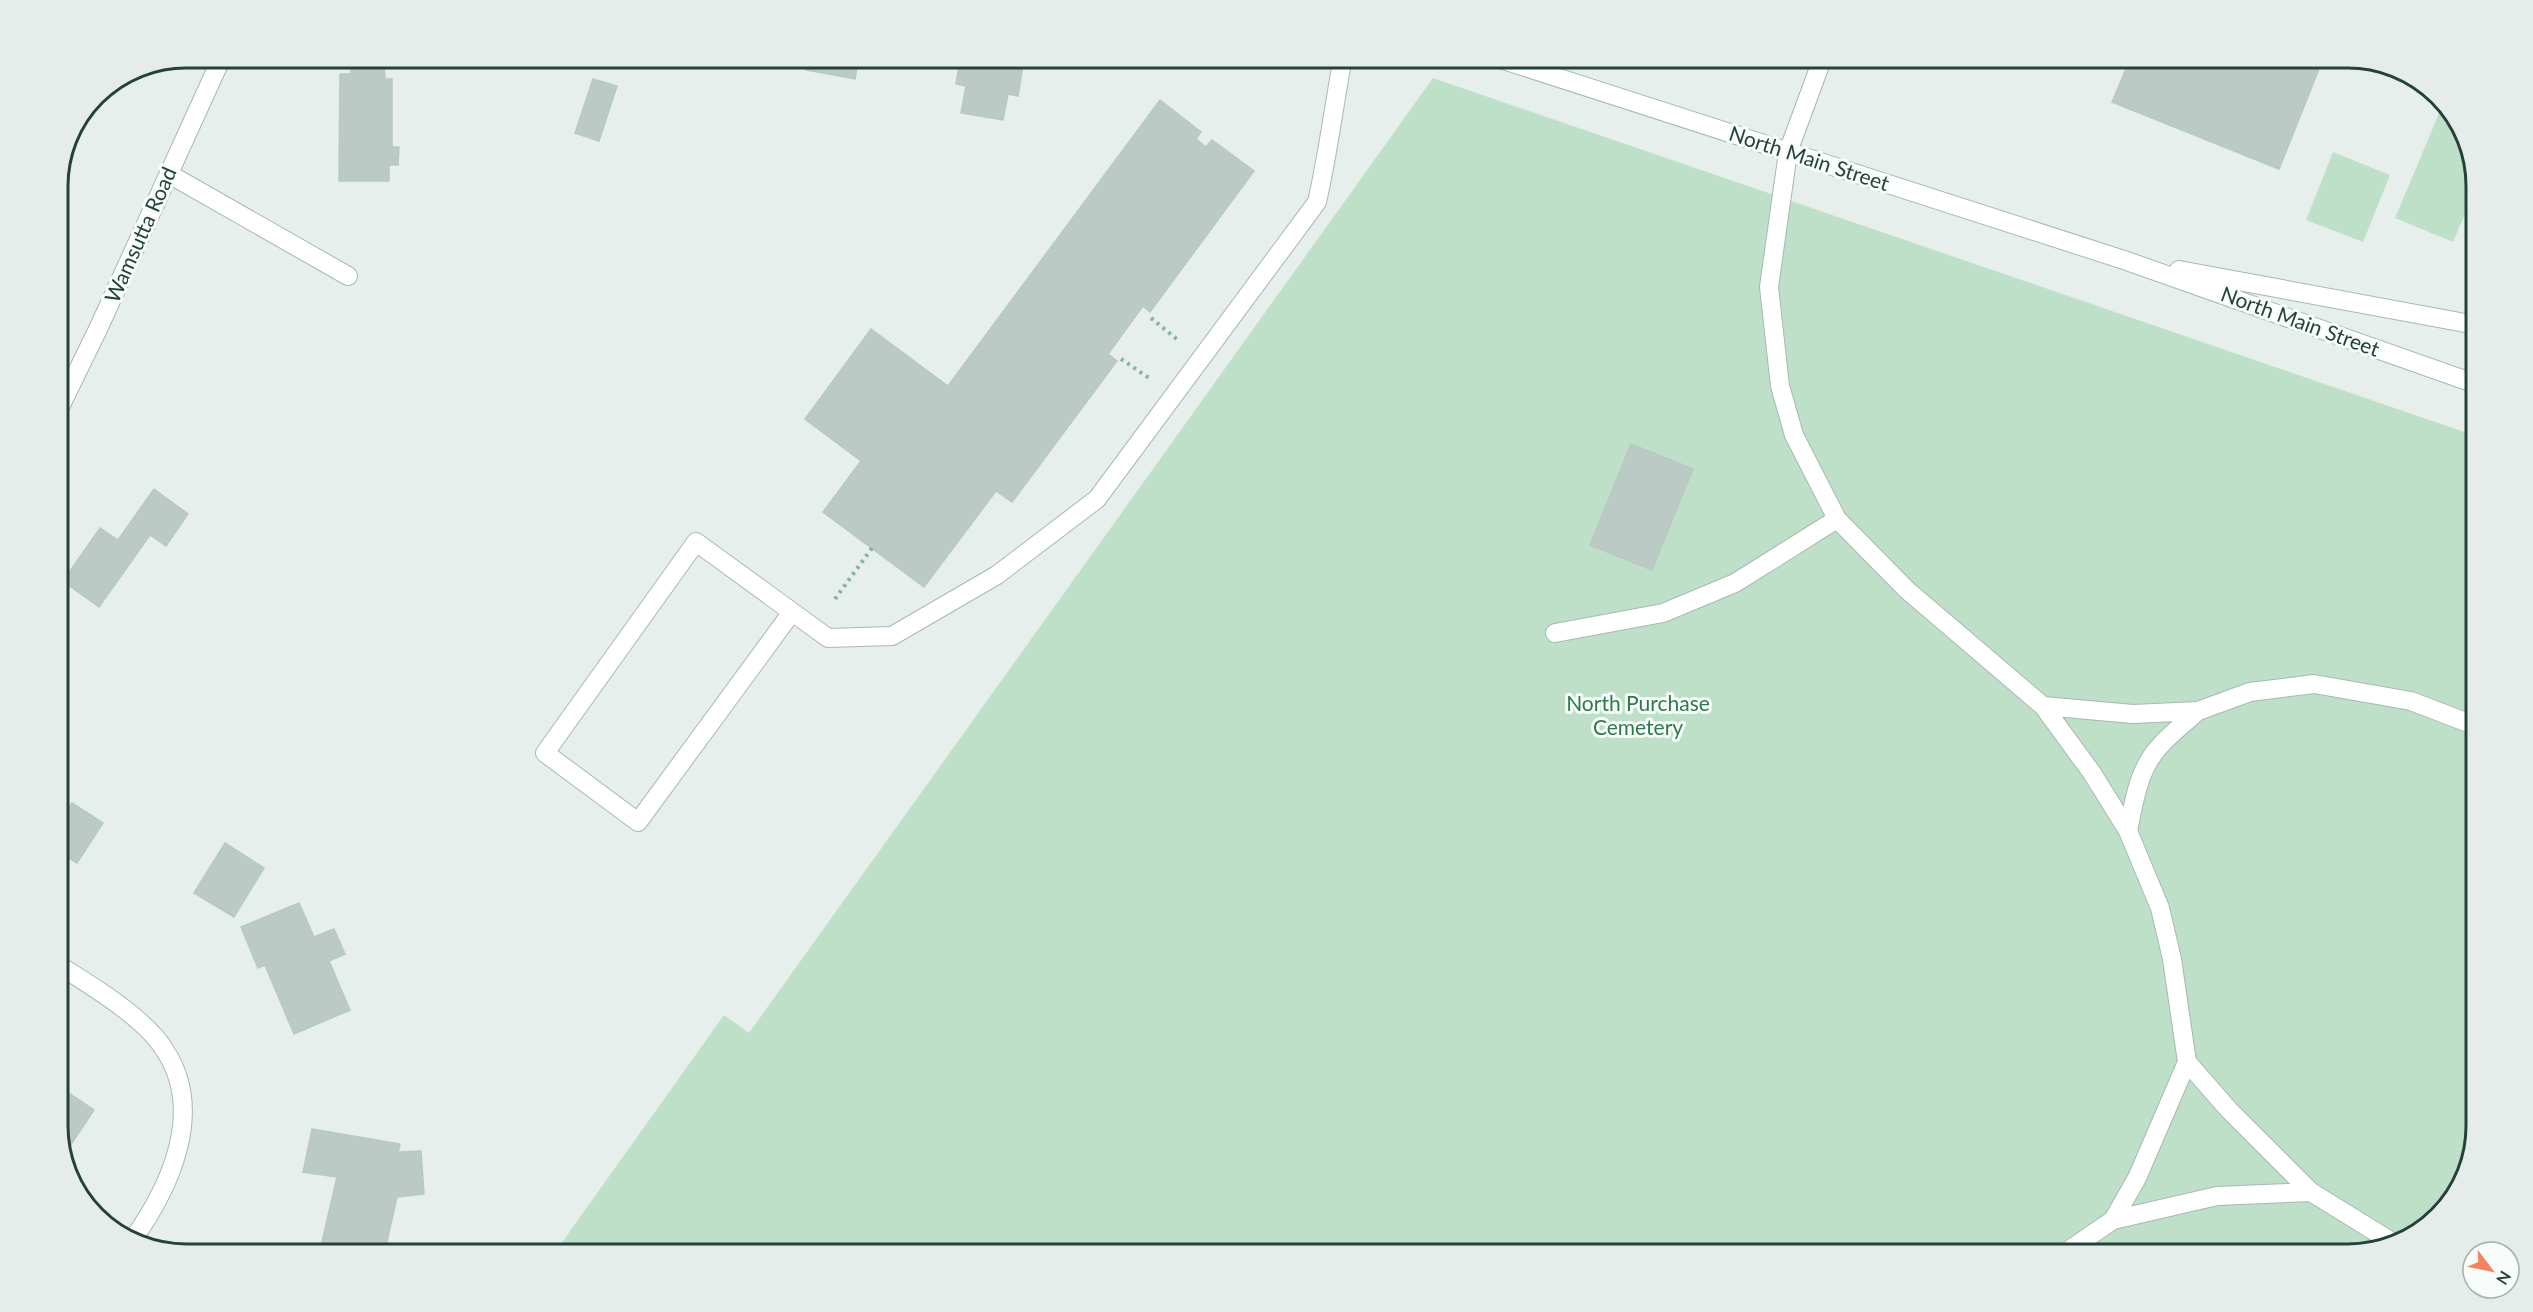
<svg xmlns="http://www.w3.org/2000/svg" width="2533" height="1312" viewBox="0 0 2533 1312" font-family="Lato,sans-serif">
<rect width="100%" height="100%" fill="#e6efeb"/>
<path fill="#bfe0c8" d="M 1433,78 L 2476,436 L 2476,1127 L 2463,1184 L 2419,1234 L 2348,1255 L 553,1255 L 724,1015 L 749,1033 Z
M 2443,104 L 2455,114 L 2476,177 L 2476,188 L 2453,242 L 2395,218 Z
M 2333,152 L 2390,175 L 2363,242 L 2306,220 Z"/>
<path fill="#bbcac4" stroke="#b8c9c2" stroke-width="1.5" d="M 808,57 L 859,57 L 855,79 L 806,70 Z
M 970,57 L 1017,57 L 1016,63 L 1023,65 L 1018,96 L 1008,94 L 1003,120 L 961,113 L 966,86 L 956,84 L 960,60 L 970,62 Z
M 2131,57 L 2290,57 L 2319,69 L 2279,169 L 2112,102 Z
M 351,63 L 384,64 L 385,79 L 392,79 L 392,147 L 399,147 L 398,165 L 389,165 L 389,181 L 339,181 L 340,74 L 351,74 Z
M 593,79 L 617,86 L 599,141 L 575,133 Z
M 1160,100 L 1201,132 L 1196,139 L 1206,147 L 1212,140 L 1254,171 L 1150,312 L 1143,306 L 1108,354 L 1117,361 L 1012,502 L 996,491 L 924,587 L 823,512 L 861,461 L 805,419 L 871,329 L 948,386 Z
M 1631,444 L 1693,469 L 1652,570 L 1590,545 Z
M 154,489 L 188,514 L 166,546 L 150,535 L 99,607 L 63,581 L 100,528 L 118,540 Z
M 72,803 L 103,823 L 77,863 L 57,851 L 57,823 Z
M 225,843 L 264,868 L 234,917 L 194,893 Z
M 299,903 L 314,937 L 334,929 L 345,954 L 329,961 L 350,1010 L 294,1034 L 265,965 L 258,968 L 241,927 Z
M 57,1085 L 94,1110 L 64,1155 L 57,1136 Z
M 312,1129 L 400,1144 L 398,1152 L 421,1151 L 424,1194 L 397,1197 L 384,1255 L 319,1255 L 337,1177 L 303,1172 Z"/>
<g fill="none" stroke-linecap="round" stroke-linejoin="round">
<defs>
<path id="lane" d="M 169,174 L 348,276
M 1837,519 L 1907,590 L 2043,706
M 792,612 L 638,822 L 545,753 L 696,542 L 828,638 L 892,636 L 997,575 L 1097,499 L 1317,202 C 1328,154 1334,105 1343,57
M 1555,633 L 1663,613 L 1735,583 L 1837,519 L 1794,435 L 1780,386 L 1769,287 L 1788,152
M 2128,831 C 2134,802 2138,770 2159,747 C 2170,734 2185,723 2198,711
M 2187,1062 L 2229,1110 L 2311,1192
M 2113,1220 L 2137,1178 L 2187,1062 L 2172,959 L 2160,908 L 2128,831 L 2092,773 L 2043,706 L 2133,714 L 2198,711 L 2250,692 L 2314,684 L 2411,701 L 2476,726
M 2062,1255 L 2113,1220 L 2217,1196 L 2311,1192 L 2392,1242"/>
<path id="street" d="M 1788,152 L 1823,57
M 57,413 L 99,327 L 222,57
M 57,964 C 90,985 144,1017 164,1049 C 206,1111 170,1188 131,1242"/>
<path id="secondary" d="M 1494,57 L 2124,260 L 2476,384
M 2179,270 L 2476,325"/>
</defs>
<use href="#lane" stroke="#a8b8b2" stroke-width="20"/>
<use href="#street" stroke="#a8b8b2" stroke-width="20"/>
<use href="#secondary" stroke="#a4bbb3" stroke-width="20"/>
<path stroke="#86b3a5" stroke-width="4" stroke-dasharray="3 4.5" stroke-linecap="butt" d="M 1151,318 L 1178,340
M 1121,359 L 1149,378
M 835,599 L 872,548"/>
<use href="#lane" stroke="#fff" stroke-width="18"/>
<use href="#street" stroke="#fff" stroke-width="18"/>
<use href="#secondary" stroke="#fff" stroke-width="18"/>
</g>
<g text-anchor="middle" stroke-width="6" stroke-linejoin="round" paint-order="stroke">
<g font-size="21" fill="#24423a" stroke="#f7fbf9">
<text transform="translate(1809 159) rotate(18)" y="7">North Main Street</text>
<text transform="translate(141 235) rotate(-66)" y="7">Wamsutta Road</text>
<text transform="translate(2300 322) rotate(20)" y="7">North Main Street</text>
</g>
<g font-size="21" fill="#2d7a4b" stroke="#f7fbf9">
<text x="1638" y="711">North Purchase<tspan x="1638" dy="24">Cemetery</tspan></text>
</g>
</g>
<path d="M0 0H2533V1312H0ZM186 68H2348A118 118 0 0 1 2466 186V1126A118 118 0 0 1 2348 1244H186A118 118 0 0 1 68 1126V186A118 118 0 0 1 186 68Z" fill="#e6ecea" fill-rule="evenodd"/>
<path fill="none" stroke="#24423a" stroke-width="3" d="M186 68H2348A118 118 0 0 1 2466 186V1126A118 118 0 0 1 2348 1244H186A118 118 0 0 1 68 1126V186A118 118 0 0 1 186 68Z"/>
<g transform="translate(2491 1270) rotate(122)"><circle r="28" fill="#f7fbf9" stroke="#a3b1ad" stroke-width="1.5"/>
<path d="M0-4.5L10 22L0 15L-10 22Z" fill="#f4845f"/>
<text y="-9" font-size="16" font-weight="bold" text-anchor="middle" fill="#24423a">N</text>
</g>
</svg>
